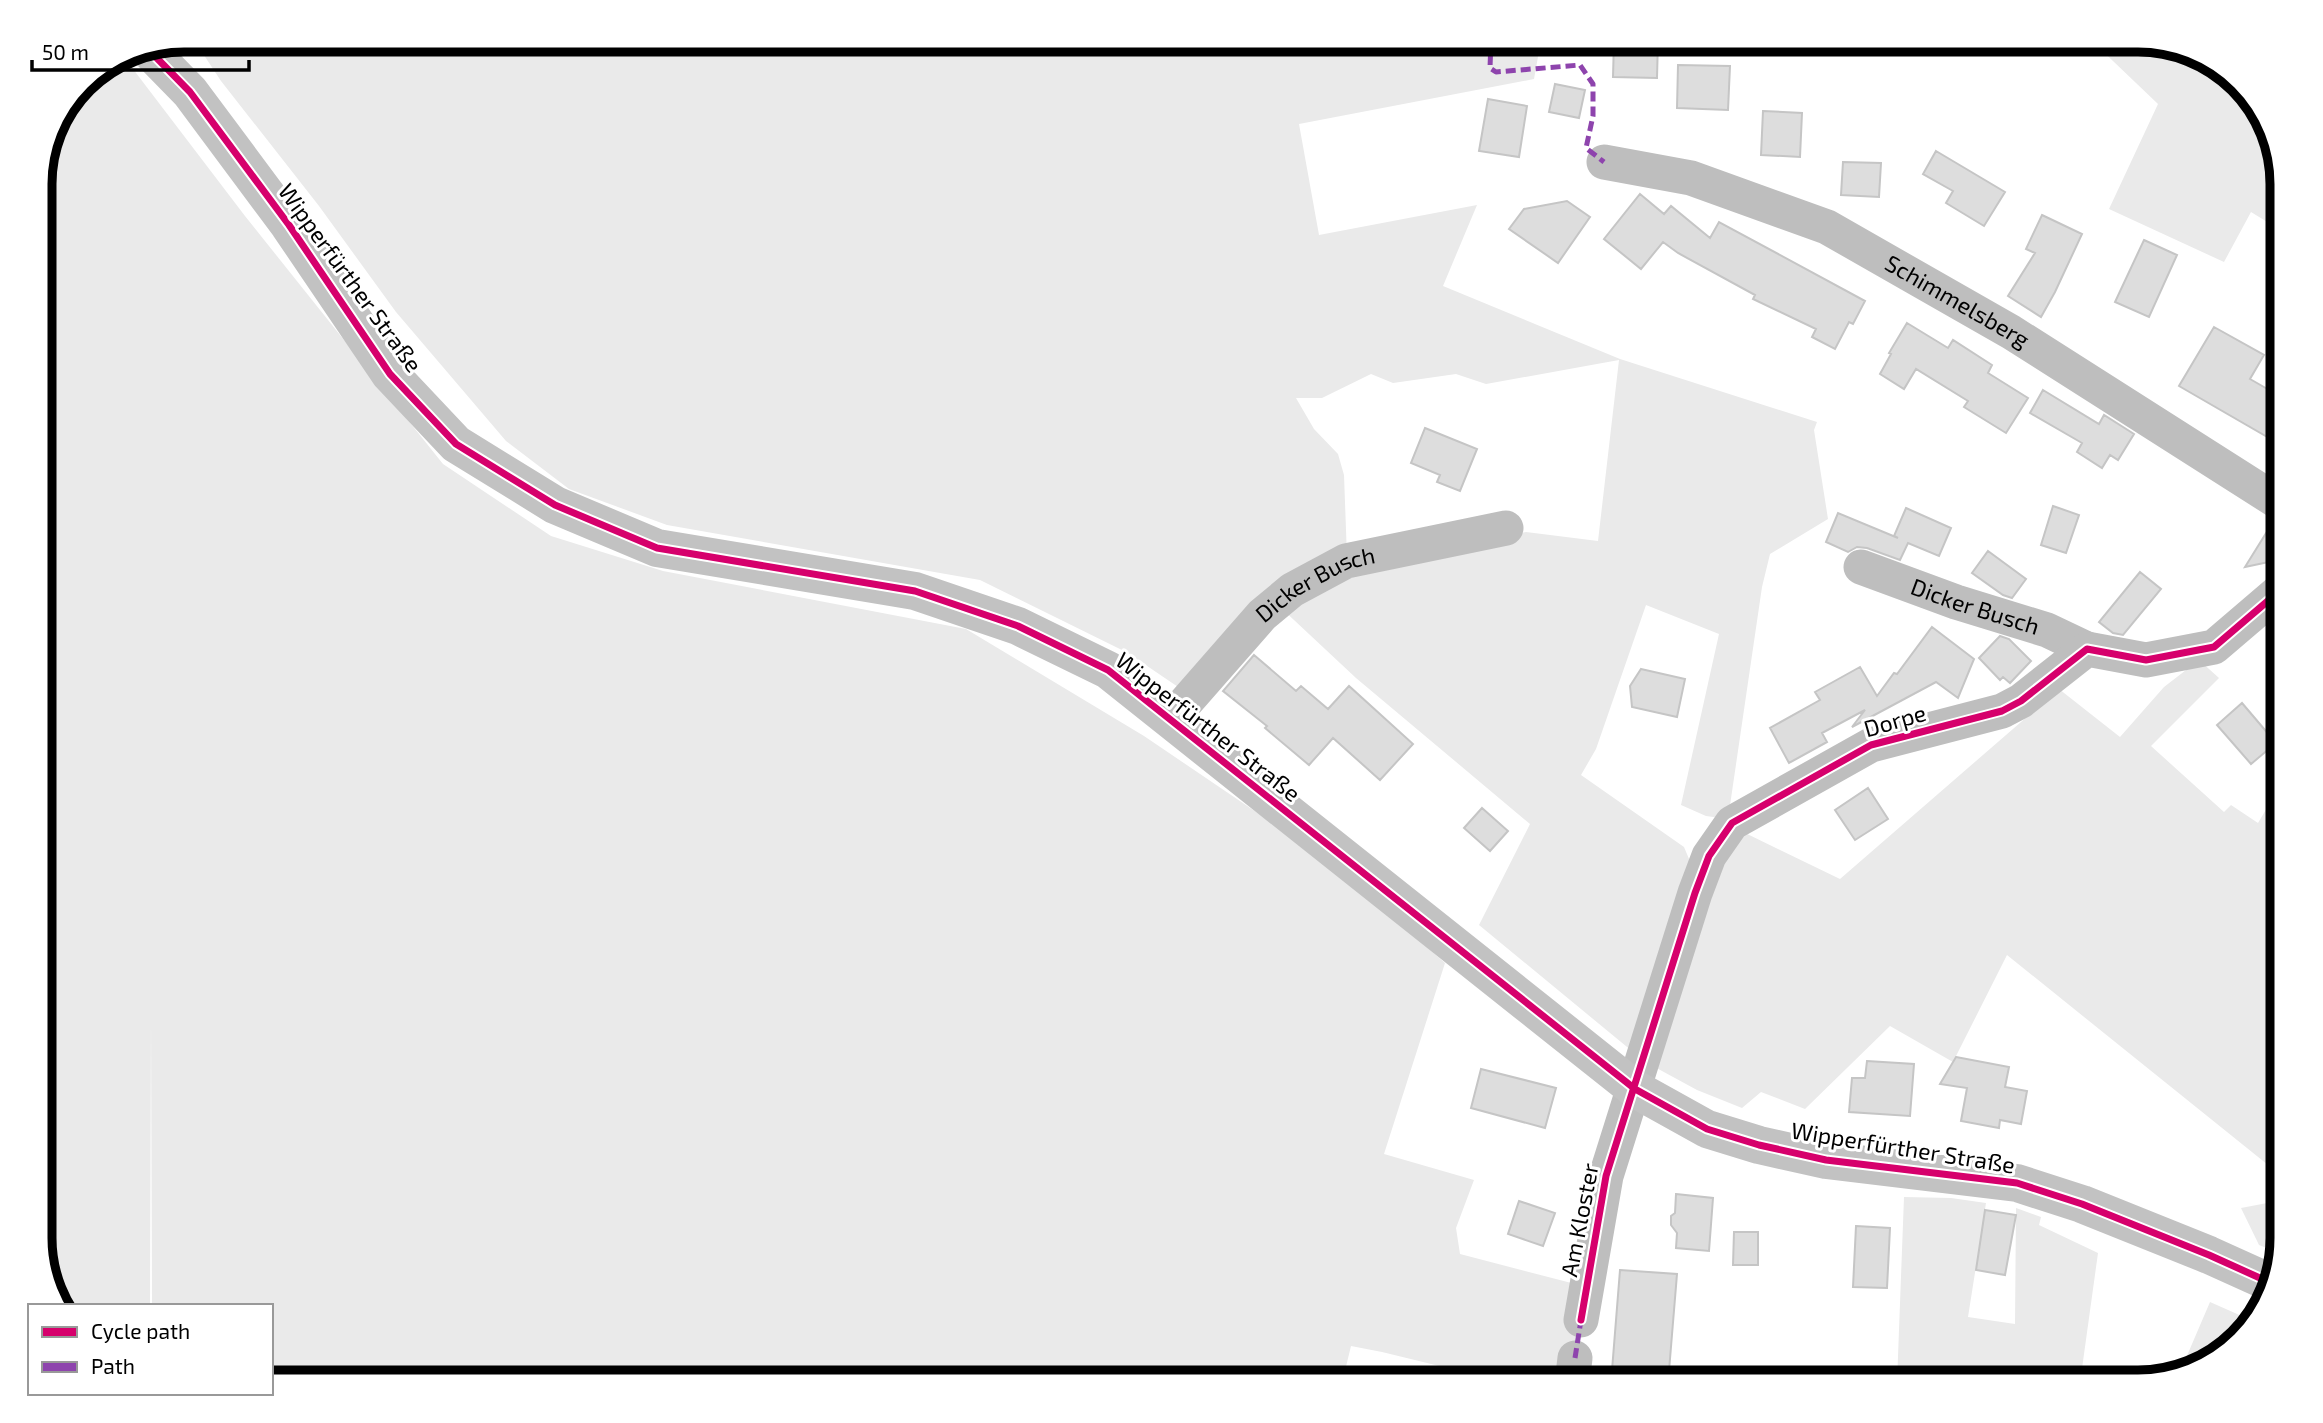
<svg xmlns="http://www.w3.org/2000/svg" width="2323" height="1423" viewBox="0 0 2323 1423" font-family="'Exo 2',sans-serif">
<rect width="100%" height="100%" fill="#fff"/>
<path fill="#eaeaea" d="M 194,40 L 1541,40 L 1534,79 L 1299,124 L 1319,235 L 1477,205 L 1443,286 L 1620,359 L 1817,422 L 1814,430 L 1828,519 L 1770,554 L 1762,587 L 1728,819 L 1706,816 L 1681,805 L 1719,634 L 1646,605 L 1596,749 L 1581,775 L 1684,847 L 1692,866 L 1680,918 L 1638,1056 L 1479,925 L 1530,824 L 1356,678 L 1279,606 L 1296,593 L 1346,567 L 1526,532 L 1598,541 L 1619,360 L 1486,384 L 1456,374 L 1393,383 L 1371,374 L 1322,398 L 1296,398 L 1314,429 L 1338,454 L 1344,475 L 1347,557 L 1316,572 L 1272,599 L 1184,691 L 1128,653 L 980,580 L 667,525 L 569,489 L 506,441 L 396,312 L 319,206 L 221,81 Z
M 2091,40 L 2139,40 L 2211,60 L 2263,112 L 2282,175 L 2282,231 L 2251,212 L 2224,262 L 2109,209 L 2158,104 Z
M 119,58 L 133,69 L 245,216 L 443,464 L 551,536 L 663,571 L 966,629 L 1144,736 L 1327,860 L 1445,963 L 1384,1154 L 1474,1180 L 1456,1228 L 1460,1254 L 1583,1286 L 1575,1352 L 1567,1383 L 1509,1383 L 1382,1352 L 1351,1346 L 1342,1383 L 271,1383 L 271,1306 L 152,1306 L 151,1018 L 150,1306 L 60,1306 L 41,1248 L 41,175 L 51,129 L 83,82 Z
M 2199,660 L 2219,678 L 2151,746 L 2224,812 L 2231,805 L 2258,823 L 2283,781 L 2283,1177 L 2007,955 L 1953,1062 L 1890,1026 L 1805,1109 L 1761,1092 L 1742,1108 L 1697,1090 L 1651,1065 L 1698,899 L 1739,830 L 1840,879 L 2059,689 L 2120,737 L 2164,687 Z
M 1904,1197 L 1951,1198 L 1986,1203 L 1968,1317 L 2015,1324 L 2016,1208 L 2041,1217 L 2039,1225 L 2098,1253 L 2080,1383 L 1897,1383 Z
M 2283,1200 L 2283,1239 L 2279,1253 L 2259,1245 L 2241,1208 Z
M 2210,1302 L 2253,1321 L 2211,1363 L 2180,1372 Z"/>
<path fill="#ddd" stroke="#c5c5c5" stroke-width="2" d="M 1614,40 L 1658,40 L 1657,78 L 1613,77 Z
M 1678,65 L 1730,66 L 1728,110 L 1677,108 Z
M 1555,84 L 1585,90 L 1579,118 L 1549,112 Z
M 1488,99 L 1527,106 L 1519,157 L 1479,151 Z
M 1763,111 L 1802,113 L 1800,157 L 1761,155 Z
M 1936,151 L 2005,192 L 1984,226 L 1946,203 L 1953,191 L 1923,174 Z
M 1843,162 L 1881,163 L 1879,197 L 1841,195 Z
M 1640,194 L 1664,214 L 1671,206 L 1710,238 L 1719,222 L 1865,301 L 1853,324 L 1849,322 L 1835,349 L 1812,337 L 1816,329 L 1753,299 L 1755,295 L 1678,253 L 1663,242 L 1641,269 L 1604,239 Z
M 1567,201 L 1590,217 L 1558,263 L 1509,229 L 1524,209 Z
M 2042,215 L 2082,234 L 2055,292 L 2041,317 L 2008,296 L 2035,253 L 2026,249 Z
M 2144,240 L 2177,255 L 2149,317 L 2115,302 Z
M 1907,323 L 1948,348 L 1953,340 L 1992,365 L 1988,373 L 2028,398 L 2006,433 L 1964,407 L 1968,401 L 1916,369 L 1904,389 L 1880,374 L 1891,354 L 1889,353 Z
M 2214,327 L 2264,355 L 2250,379 L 2283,398 L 2283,446 L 2179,386 Z
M 2043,390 L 2099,424 L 2104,415 L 2134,434 L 2118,460 L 2110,455 L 2102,468 L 2077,452 L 2082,443 L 2030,413 Z
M 1425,428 L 1477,449 L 1460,491 L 1437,482 L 1440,475 L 1411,463 Z
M 2053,506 L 2079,515 L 2066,553 L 2041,545 Z
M 1906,508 L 1951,528 L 1939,556 L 1908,543 L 1900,560 L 1867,548 L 1857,547 L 1848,552 L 1826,542 L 1838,513 L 1898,538 L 1894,536 Z
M 2273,522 L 2283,525 L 2283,559 L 2245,567 Z
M 1988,551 L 2026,579 L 2012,598 L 2003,595 L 1972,573 Z
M 2140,572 L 2161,589 L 2123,635 L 2113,633 L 2099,622 Z
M 1932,627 L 1974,659 L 1958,698 L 1936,682 L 1852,727 L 1865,710 L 1822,733 L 1827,742 L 1789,763 L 1770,728 L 1820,700 L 1815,692 L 1860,667 L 1877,696 L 1894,673 L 1897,674 Z
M 2000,636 L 2009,639 L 2031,661 L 2010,683 L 2003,677 L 2000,680 L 1979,658 Z
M 1254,655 L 1296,691 L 1301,686 L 1328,709 L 1349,686 L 1413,744 L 1380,780 L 1333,738 L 1309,765 L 1265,728 L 1267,726 L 1223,691 Z
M 1641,669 L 1685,679 L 1677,717 L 1632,707 L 1630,686 Z
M 2242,703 L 2276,743 L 2251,764 L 2217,725 Z
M 1868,788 L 1888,819 L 1855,840 L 1835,810 Z
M 1482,808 L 1508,831 L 1490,851 L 1464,828 Z
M 1956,1057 L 2009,1067 L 2005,1087 L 2027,1091 L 2021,1124 L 2000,1120 L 1999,1128 L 1961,1121 L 1967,1088 L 1940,1084 Z
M 1867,1061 L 1914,1064 L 1910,1116 L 1849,1112 L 1852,1078 L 1865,1078 Z
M 1481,1069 L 1556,1088 L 1545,1128 L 1471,1108 Z
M 1676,1194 L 1713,1198 L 1709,1251 L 1676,1248 L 1677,1233 L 1671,1225 L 1671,1216 L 1675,1213 Z
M 1519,1201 L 1555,1213 L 1543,1246 L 1508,1234 Z
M 1985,1210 L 2016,1215 L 2005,1275 L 1976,1270 Z
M 1856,1226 L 1890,1228 L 1887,1288 L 1853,1287 Z
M 1734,1232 L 1758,1232 L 1758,1265 L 1733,1265 Z
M 1620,1270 L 1677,1274 L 1668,1383 L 1611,1383 Z"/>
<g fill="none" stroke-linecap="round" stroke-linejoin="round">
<g stroke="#bebebe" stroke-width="35">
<path id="s1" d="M 1604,162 L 1691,178 L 1827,227 L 2011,332 L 2283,505"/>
<path id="s2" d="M 1861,567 L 1956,602 L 2047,630 L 2087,649"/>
<path id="s3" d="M 1171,719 L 1262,615 L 1292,590 L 1346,561 L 1506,528"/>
<path d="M 1581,1320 L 1606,1176 L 1695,893 L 1709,856 L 1732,823 L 1871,745 L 2002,711 L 2021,701 L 2087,649 L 2146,660 L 2214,647 L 2283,588"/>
<path d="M 1572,1383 L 1575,1358"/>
</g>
<path stroke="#c2c2c2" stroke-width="38" d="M 147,48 L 190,92 L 289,225 L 390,374 L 456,444 L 555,505 L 657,548 L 915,591 L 1018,626 L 1108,670 L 1635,1089 L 1707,1129 L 1759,1145 L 1826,1160 L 2017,1183 L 2082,1204 L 2209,1255 L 2271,1283"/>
<path stroke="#8e44ad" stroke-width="5" stroke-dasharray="10 5" stroke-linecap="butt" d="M 1491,40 L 1490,68 L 1496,72 L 1580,65 L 1593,84 L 1593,116 L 1586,148 L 1604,162
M 1575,1358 L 1581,1320"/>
<defs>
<path id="cycleway" d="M 147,48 L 190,92 L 289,225 L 390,374 L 456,444 L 555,505 L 657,548 L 915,591 L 1018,626 L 1108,670 L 1635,1089 L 1707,1129 L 1759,1145 L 1826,1160 L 2017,1183 L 2082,1204 L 2209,1255 L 2271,1283
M 1581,1320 L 1606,1176 L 1695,893 L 1709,856 L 1732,823 L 1871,745 L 2002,711 L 2021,701 L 2087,649 L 2146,660 L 2214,647 L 2283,588"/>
</defs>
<use href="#cycleway" stroke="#fff" stroke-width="11"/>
<use href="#cycleway" stroke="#d6006c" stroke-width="7"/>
</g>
<g text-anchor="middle" stroke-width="6" stroke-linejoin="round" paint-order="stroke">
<g font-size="23" fill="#000" stroke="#fff">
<text transform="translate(350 278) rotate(54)" y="8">Wipperfürther Straße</text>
<text dy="8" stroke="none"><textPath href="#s1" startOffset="383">Schimmelsberg</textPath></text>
<text dy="8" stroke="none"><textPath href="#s3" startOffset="201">Dicker Busch</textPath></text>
<text dy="8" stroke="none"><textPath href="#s2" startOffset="121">Dicker Busch</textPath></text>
<text transform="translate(1895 721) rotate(-16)" y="8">Dorpe</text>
<text transform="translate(1208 727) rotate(38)" y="8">Wipperfürther Straße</text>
<text transform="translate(1903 1148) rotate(9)" y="8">Wipperfürther Straße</text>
<text transform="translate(1580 1220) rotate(-79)" y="8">Am Kloster</text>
</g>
</g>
<path d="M0 0H2323V1423H0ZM184 52H2138A132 132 0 0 1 2270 184V1238A132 132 0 0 1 2138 1370H184A132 132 0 0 1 52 1238V184A132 132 0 0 1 184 52Z" fill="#fff" fill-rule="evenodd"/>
<path fill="none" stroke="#000" stroke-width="9" d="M184 52H2138A132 132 0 0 1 2270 184V1238A132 132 0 0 1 2138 1370H184A132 132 0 0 1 52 1238V184A132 132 0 0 1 184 52Z"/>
<rect x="28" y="1304" width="245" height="91" fill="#ffffff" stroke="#999999" stroke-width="2"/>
<rect x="42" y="1327" width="35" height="10" fill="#d6006c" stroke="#999999" stroke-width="2"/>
<text x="91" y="1339" font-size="21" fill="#000000">Cycle path</text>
<rect x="42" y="1362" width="35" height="10" fill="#8e44ad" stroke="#999999" stroke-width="2"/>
<text x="91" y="1374" font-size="21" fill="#000000">Path</text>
<path d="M32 60v10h217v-10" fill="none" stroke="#000000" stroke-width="3.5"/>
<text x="42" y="60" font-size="21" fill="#000000" stroke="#ffffff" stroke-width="5" paint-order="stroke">50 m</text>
</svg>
